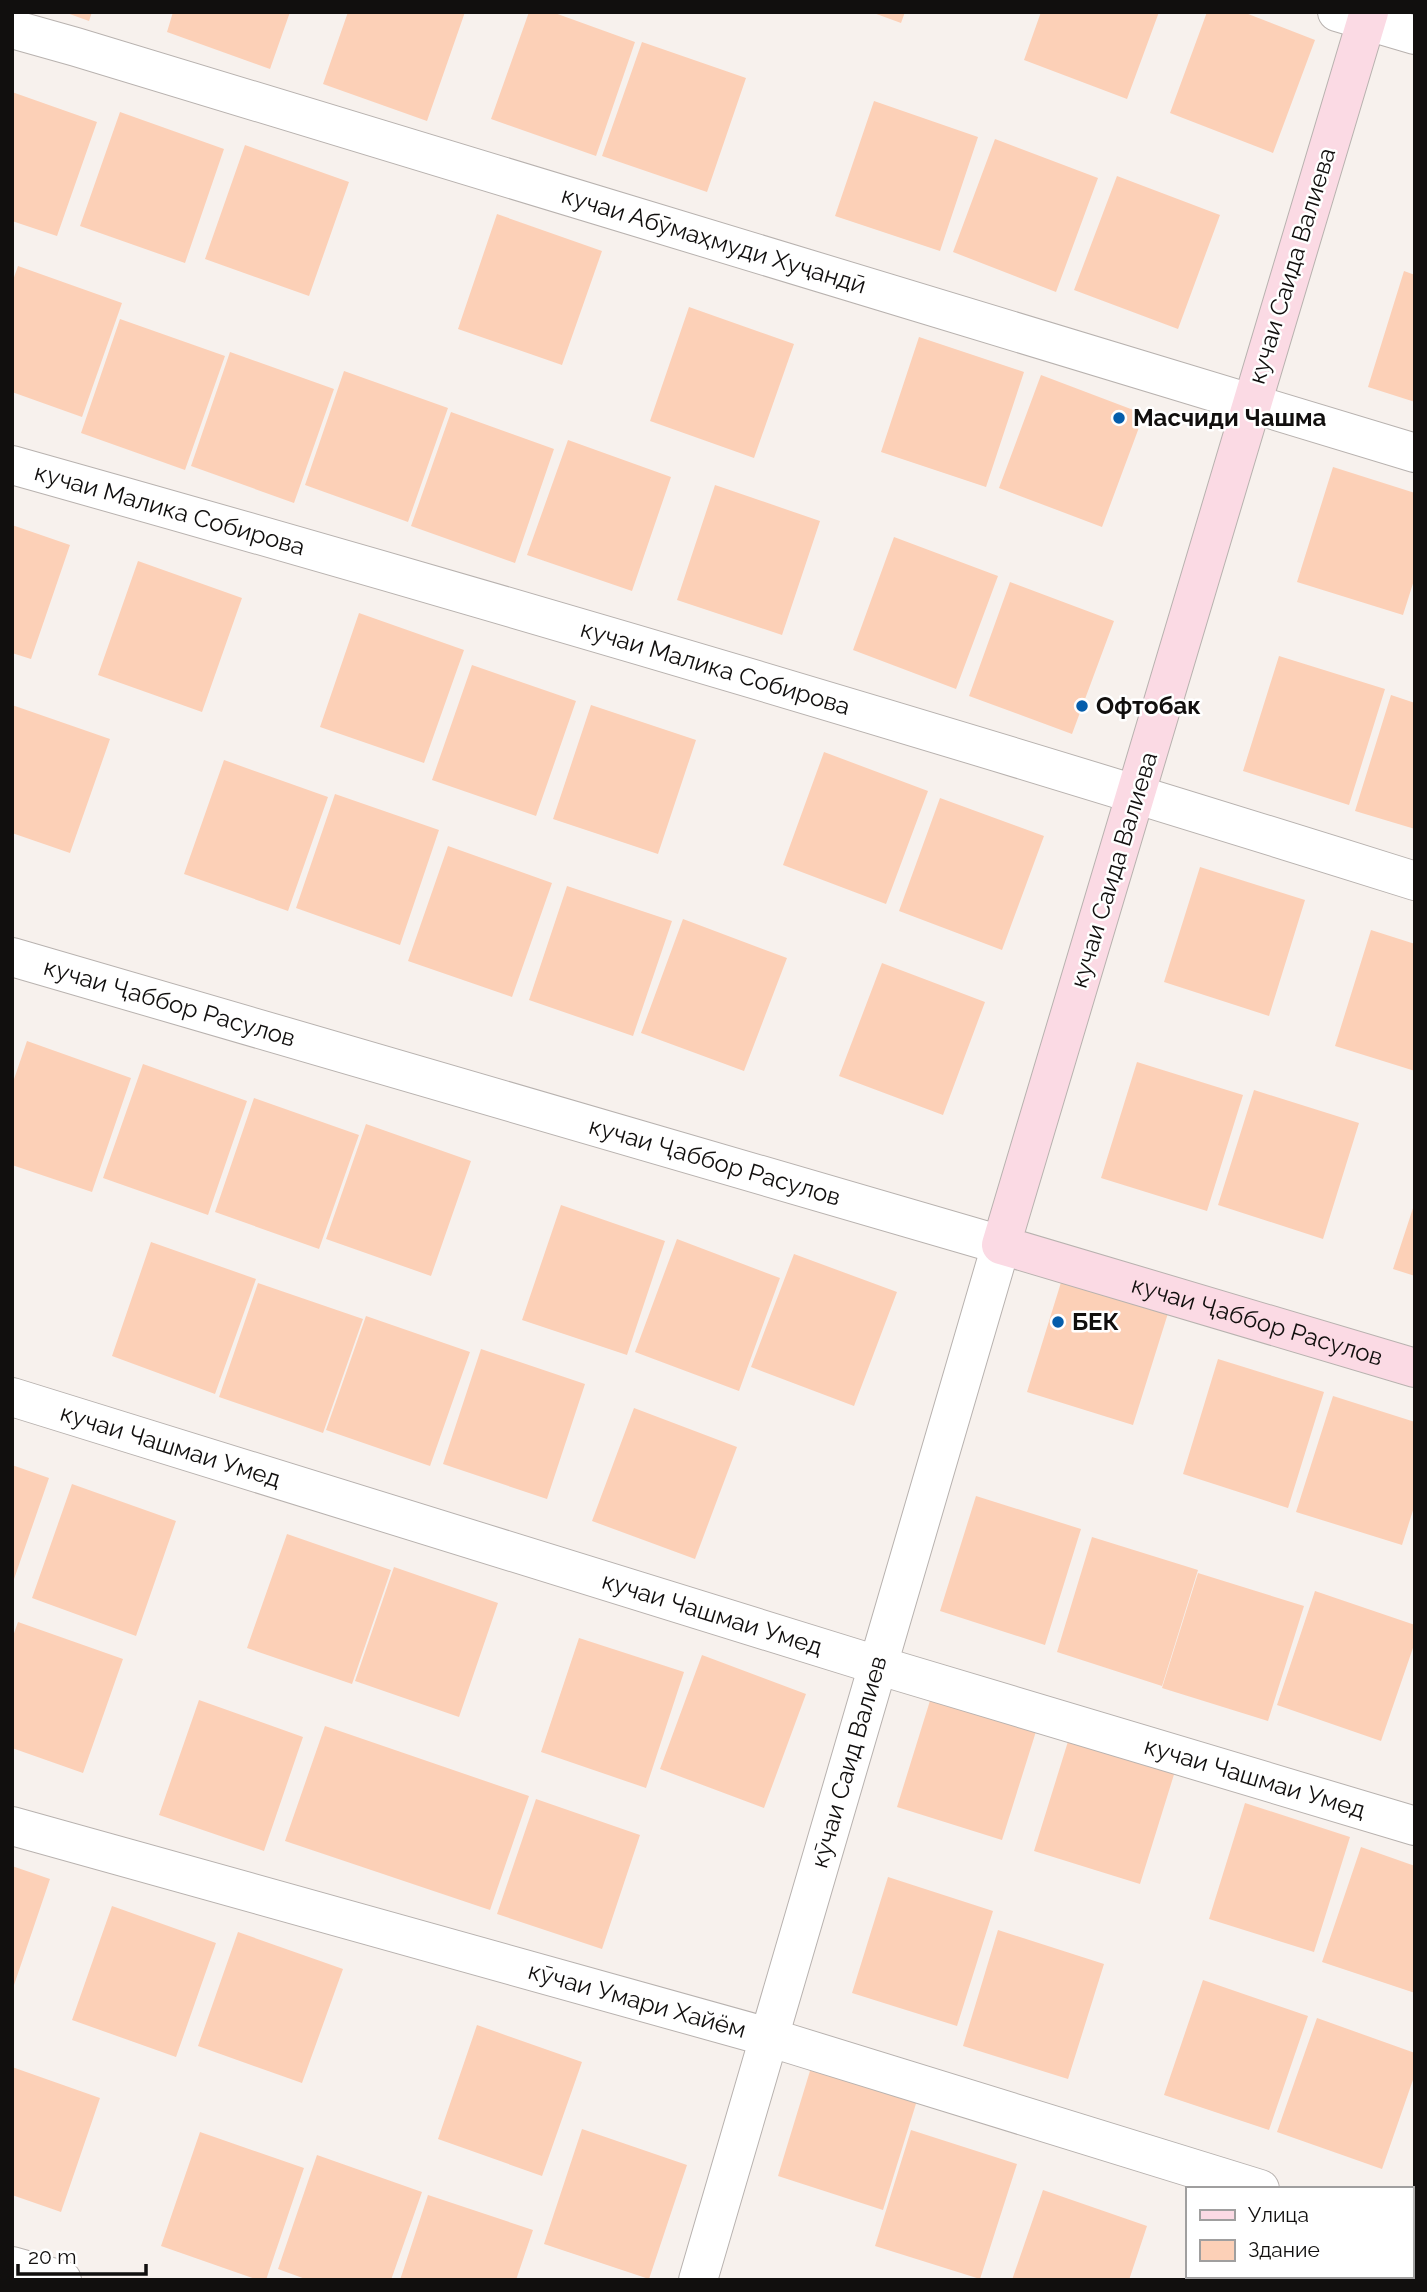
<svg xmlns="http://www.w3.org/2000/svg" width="1427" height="2292" viewBox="0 0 1427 2292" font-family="Raleway,sans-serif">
<rect width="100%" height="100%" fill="#f7f1ed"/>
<path fill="#fcd0b7" d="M 64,12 L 92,12 L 89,21 Z
M 173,12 L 290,12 L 270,69 L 167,32 Z
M 348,12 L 465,12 L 427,121 L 323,84 Z
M 529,12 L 552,12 L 635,42 L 596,156 L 491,119 Z
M 871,12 L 905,12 L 901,23 Z
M 1041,12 L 1159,12 L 1127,99 L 1024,60 Z
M 1207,12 L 1243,12 L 1315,40 L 1273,153 L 1170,113 Z
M 642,42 L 746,78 L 707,192 L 602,156 Z
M 12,92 L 97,122 L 57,236 L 12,221 Z
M 874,101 L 978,137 L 940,251 L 835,216 Z
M 120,112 L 224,149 L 185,263 L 80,226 Z
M 995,139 L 1098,178 L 1056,292 L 953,252 Z
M 245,145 L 349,182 L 309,296 L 205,259 Z
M 1117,176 L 1220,215 L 1178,329 L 1074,290 Z
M 497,214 L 602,251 L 562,365 L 458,329 Z
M 18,266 L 122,303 L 82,417 L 12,392 L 12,283 Z
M 1404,271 L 1415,275 L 1415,402 L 1368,387 Z
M 689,307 L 794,344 L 754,458 L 650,421 Z
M 120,319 L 225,356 L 185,470 L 81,433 Z
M 919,337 L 1024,372 L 986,487 L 881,452 Z
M 230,352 L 334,389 L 294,503 L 191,466 Z
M 344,371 L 448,408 L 408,522 L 305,485 Z
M 1041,375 L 1144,414 L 1102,527 L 999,488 Z
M 451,412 L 554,449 L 515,563 L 411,526 Z
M 568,440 L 671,477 L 632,591 L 527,555 Z
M 1333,467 L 1415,493 L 1415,577 L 1403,615 L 1297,582 Z
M 715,485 L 820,521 L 782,635 L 677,600 Z
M 12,525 L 70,545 L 31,659 L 12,653 Z
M 894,537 L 998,576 L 956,689 L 853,650 Z
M 138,561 L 242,598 L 202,712 L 98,675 Z
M 1010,582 L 1114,621 L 1072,734 L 969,696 Z
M 359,613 L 464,650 L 424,763 L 320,727 Z
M 1279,656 L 1385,689 L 1349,805 L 1243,771 Z
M 472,665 L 576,701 L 536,816 L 432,780 Z
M 1391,695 L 1415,703 L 1415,829 L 1355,811 Z
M 12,705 L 110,739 L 70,853 L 12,833 Z
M 591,705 L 696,740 L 658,854 L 553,819 Z
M 824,752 L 928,791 L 886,904 L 783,865 Z
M 224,760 L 328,797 L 288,911 L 184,874 Z
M 335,794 L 439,830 L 400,945 L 296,908 Z
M 940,798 L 1044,836 L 1002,950 L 899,911 Z
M 448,846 L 552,883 L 512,997 L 408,961 Z
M 1200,867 L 1305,900 L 1269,1016 L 1164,982 Z
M 567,886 L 672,921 L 633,1036 L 529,1000 Z
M 683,919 L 787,958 L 744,1071 L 641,1033 Z
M 1371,930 L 1415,944 L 1415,1071 L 1335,1046 Z
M 882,963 L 985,1002 L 943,1115 L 839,1076 Z
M 27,1041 L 131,1078 L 92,1192 L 12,1165 L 12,1085 Z
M 1137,1062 L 1243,1095 L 1207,1211 L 1101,1178 Z
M 143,1064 L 247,1101 L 208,1215 L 103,1178 Z
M 1254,1090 L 1359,1123 L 1323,1239 L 1218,1205 Z
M 254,1098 L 359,1135 L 319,1249 L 215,1212 Z
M 366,1124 L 471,1161 L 431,1276 L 326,1239 Z
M 1415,1202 L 1415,1276 L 1393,1269 Z
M 561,1205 L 665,1241 L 627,1355 L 522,1320 Z
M 677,1239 L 780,1278 L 739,1391 L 635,1352 Z
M 151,1242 L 256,1279 L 215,1394 L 112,1356 Z
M 794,1254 L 897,1292 L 854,1406 L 751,1367 Z
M 1063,1276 L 1169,1310 L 1133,1425 L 1027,1392 Z
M 258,1283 L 363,1319 L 323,1433 L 219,1397 Z
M 366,1316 L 470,1352 L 430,1466 L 326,1430 Z
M 481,1349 L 585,1384 L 547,1499 L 443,1464 Z
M 1218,1359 L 1324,1392 L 1288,1508 L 1183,1474 Z
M 1333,1396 L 1415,1422 L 1415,1504 L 1402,1545 L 1296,1512 Z
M 634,1408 L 737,1447 L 695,1559 L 592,1521 Z
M 12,1465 L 49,1478 L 13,1582 L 12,1582 Z
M 72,1484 L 176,1521 L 136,1636 L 32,1598 Z
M 976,1496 L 1081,1529 L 1045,1645 L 940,1611 Z
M 287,1534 L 391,1570 L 352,1684 L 247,1648 Z
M 1092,1537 L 1198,1570 L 1162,1686 L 1057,1652 Z
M 394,1567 L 498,1603 L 459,1717 L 355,1681 Z
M 1198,1573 L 1304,1606 L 1268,1721 L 1162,1688 Z
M 1315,1591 L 1415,1625 L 1415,1642 L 1381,1741 L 1277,1705 Z
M 18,1622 L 123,1659 L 83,1773 L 12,1748 L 12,1639 Z
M 579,1638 L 684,1672 L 646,1788 L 541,1752 Z
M 702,1655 L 806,1694 L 764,1808 L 660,1769 Z
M 933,1691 L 1038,1725 L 1002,1840 L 897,1807 Z
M 199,1700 L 303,1737 L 264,1851 L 159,1815 Z
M 325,1726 L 529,1796 L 490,1910 L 285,1841 Z
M 1070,1735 L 1176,1768 L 1140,1884 L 1034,1851 Z
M 536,1799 L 640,1835 L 602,1949 L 497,1914 Z
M 1245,1803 L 1350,1837 L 1314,1952 L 1209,1919 Z
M 1361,1847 L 1415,1866 L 1415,1993 L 1322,1962 Z
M 12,1866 L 50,1879 L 13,1988 L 12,1988 Z
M 888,1877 L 993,1911 L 957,2026 L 852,1993 Z
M 112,1906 L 216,1943 L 176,2057 L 72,2020 Z
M 998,1930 L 1104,1964 L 1068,2079 L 963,2046 Z
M 238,1932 L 343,1969 L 302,2083 L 198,2046 Z
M 1203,1980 L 1308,2016 L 1269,2130 L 1164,2095 Z
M 1317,2018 L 1415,2053 L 1415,2074 L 1382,2169 L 1277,2132 Z
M 477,2025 L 582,2062 L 542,2176 L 438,2139 Z
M 813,2061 L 919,2094 L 883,2210 L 778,2176 Z
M 12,2067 L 100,2098 L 61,2212 L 12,2195 Z
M 582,2129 L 687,2165 L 649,2279 L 544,2244 Z
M 911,2130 L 1017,2164 L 980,2279 L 875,2246 Z
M 200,2132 L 304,2168 L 266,2280 L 258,2280 L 161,2246 Z
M 317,2155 L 422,2192 L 391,2280 L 308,2280 L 278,2269 Z
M 1043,2190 L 1147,2226 L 1129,2280 L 1012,2280 Z
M 428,2195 L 533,2230 L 516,2280 L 400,2280 Z
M 1411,2268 L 1415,2270 L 1415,2280 L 1337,2280 L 1338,2276 L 1411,2276 Z
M 1210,2276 L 1327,2276 L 1325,2280 L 1209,2280 Z"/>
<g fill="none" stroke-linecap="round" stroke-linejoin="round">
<defs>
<g id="street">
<path d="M 1337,12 L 1415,35"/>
<path id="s1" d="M 12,29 L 76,47 L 1415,453"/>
<path id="s2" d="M 12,465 C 482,597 950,735 1415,881"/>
<path id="s3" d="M 12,957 L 1001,1245 L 698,2280"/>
<path id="s4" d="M 12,1397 L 877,1665 L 1415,1826"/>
<path id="s5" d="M 12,1826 L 768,2037 L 1260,2189"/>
<path d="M 1411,2235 L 1415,2237"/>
<path d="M 12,2266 L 62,2280"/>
</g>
<g id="secondary">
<path id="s6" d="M 1369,12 L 1001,1245 L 1415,1368"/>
</g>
</defs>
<use href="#street" stroke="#b8b2af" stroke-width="40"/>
<use href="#secondary" stroke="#b8b2af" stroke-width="40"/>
<use href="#street" stroke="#fff" stroke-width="38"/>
<use href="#secondary" stroke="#fbdae4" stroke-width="38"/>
</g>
<g fill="#055dab" stroke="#fff" stroke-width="2.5">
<circle cx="1119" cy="418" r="7"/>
<circle cx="1082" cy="706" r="7"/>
<circle cx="1058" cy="1322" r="7"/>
</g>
<g text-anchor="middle" stroke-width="5" stroke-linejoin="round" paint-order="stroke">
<g font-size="24" fill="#110f0e" stroke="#fff">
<text dy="8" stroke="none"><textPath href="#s1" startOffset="733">кучаи Абӯмаҳмуди Хуҷандӣ</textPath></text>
<text transform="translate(1292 266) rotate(-73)" y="8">кучаи Саида Валиева</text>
<text dy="8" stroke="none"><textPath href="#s2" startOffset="164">кучаи Малика Собирова</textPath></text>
<text dy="8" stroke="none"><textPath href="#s2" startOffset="732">кучаи Малика Собирова</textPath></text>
<text transform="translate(1114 870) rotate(-73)" y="8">кучаи Саида Валиева</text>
<text dy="8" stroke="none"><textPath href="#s3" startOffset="164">кучаи Ҷаббор Расулов</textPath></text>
<text dy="8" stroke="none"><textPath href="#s3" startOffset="732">кучаи Ҷаббор Расулов</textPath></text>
<text dy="8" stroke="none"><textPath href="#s6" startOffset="1554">кучаи Ҷаббор Расулов</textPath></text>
<text dy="8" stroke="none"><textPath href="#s4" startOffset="166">кучаи Чашмаи Умед</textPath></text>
<text dy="8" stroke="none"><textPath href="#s4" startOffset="733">кучаи Чашмаи Умед</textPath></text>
<text transform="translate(849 1762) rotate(-74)" y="8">кӯчаи Саид Валиев</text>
<text dy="8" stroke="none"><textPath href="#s4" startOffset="1300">кучаи Чашмаи Умед</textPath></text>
<text dy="8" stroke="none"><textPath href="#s5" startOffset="649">кӯчаи Умари Хайём</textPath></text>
</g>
<g font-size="24" font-weight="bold" fill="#110f0e" stroke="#fff" text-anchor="start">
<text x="1133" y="426">Масчиди Чашма</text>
<text x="1096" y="714">Офтобак</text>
<text x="1072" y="1330">БЕК</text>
</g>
</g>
<rect width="1427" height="2292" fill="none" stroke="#110f0e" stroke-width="28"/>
<rect x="1186" y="2187" width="228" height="91" fill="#ffffff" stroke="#a09f9f" stroke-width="2"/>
<rect x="1200" y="2210" width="35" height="10" fill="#fbdae4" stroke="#a09f9f" stroke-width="2"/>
<text x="1248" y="2222" font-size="21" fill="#110f0e">Улица</text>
<rect x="1200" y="2240" width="35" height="21" fill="#fcd0b7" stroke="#a09f9f" stroke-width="2"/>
<text x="1248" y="2257" font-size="21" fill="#110f0e">Здание</text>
<path d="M18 2264v10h128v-10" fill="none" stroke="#110f0e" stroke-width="3.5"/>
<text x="28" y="2264" font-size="21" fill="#110f0e" stroke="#ffffff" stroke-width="5" paint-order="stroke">20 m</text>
</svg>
